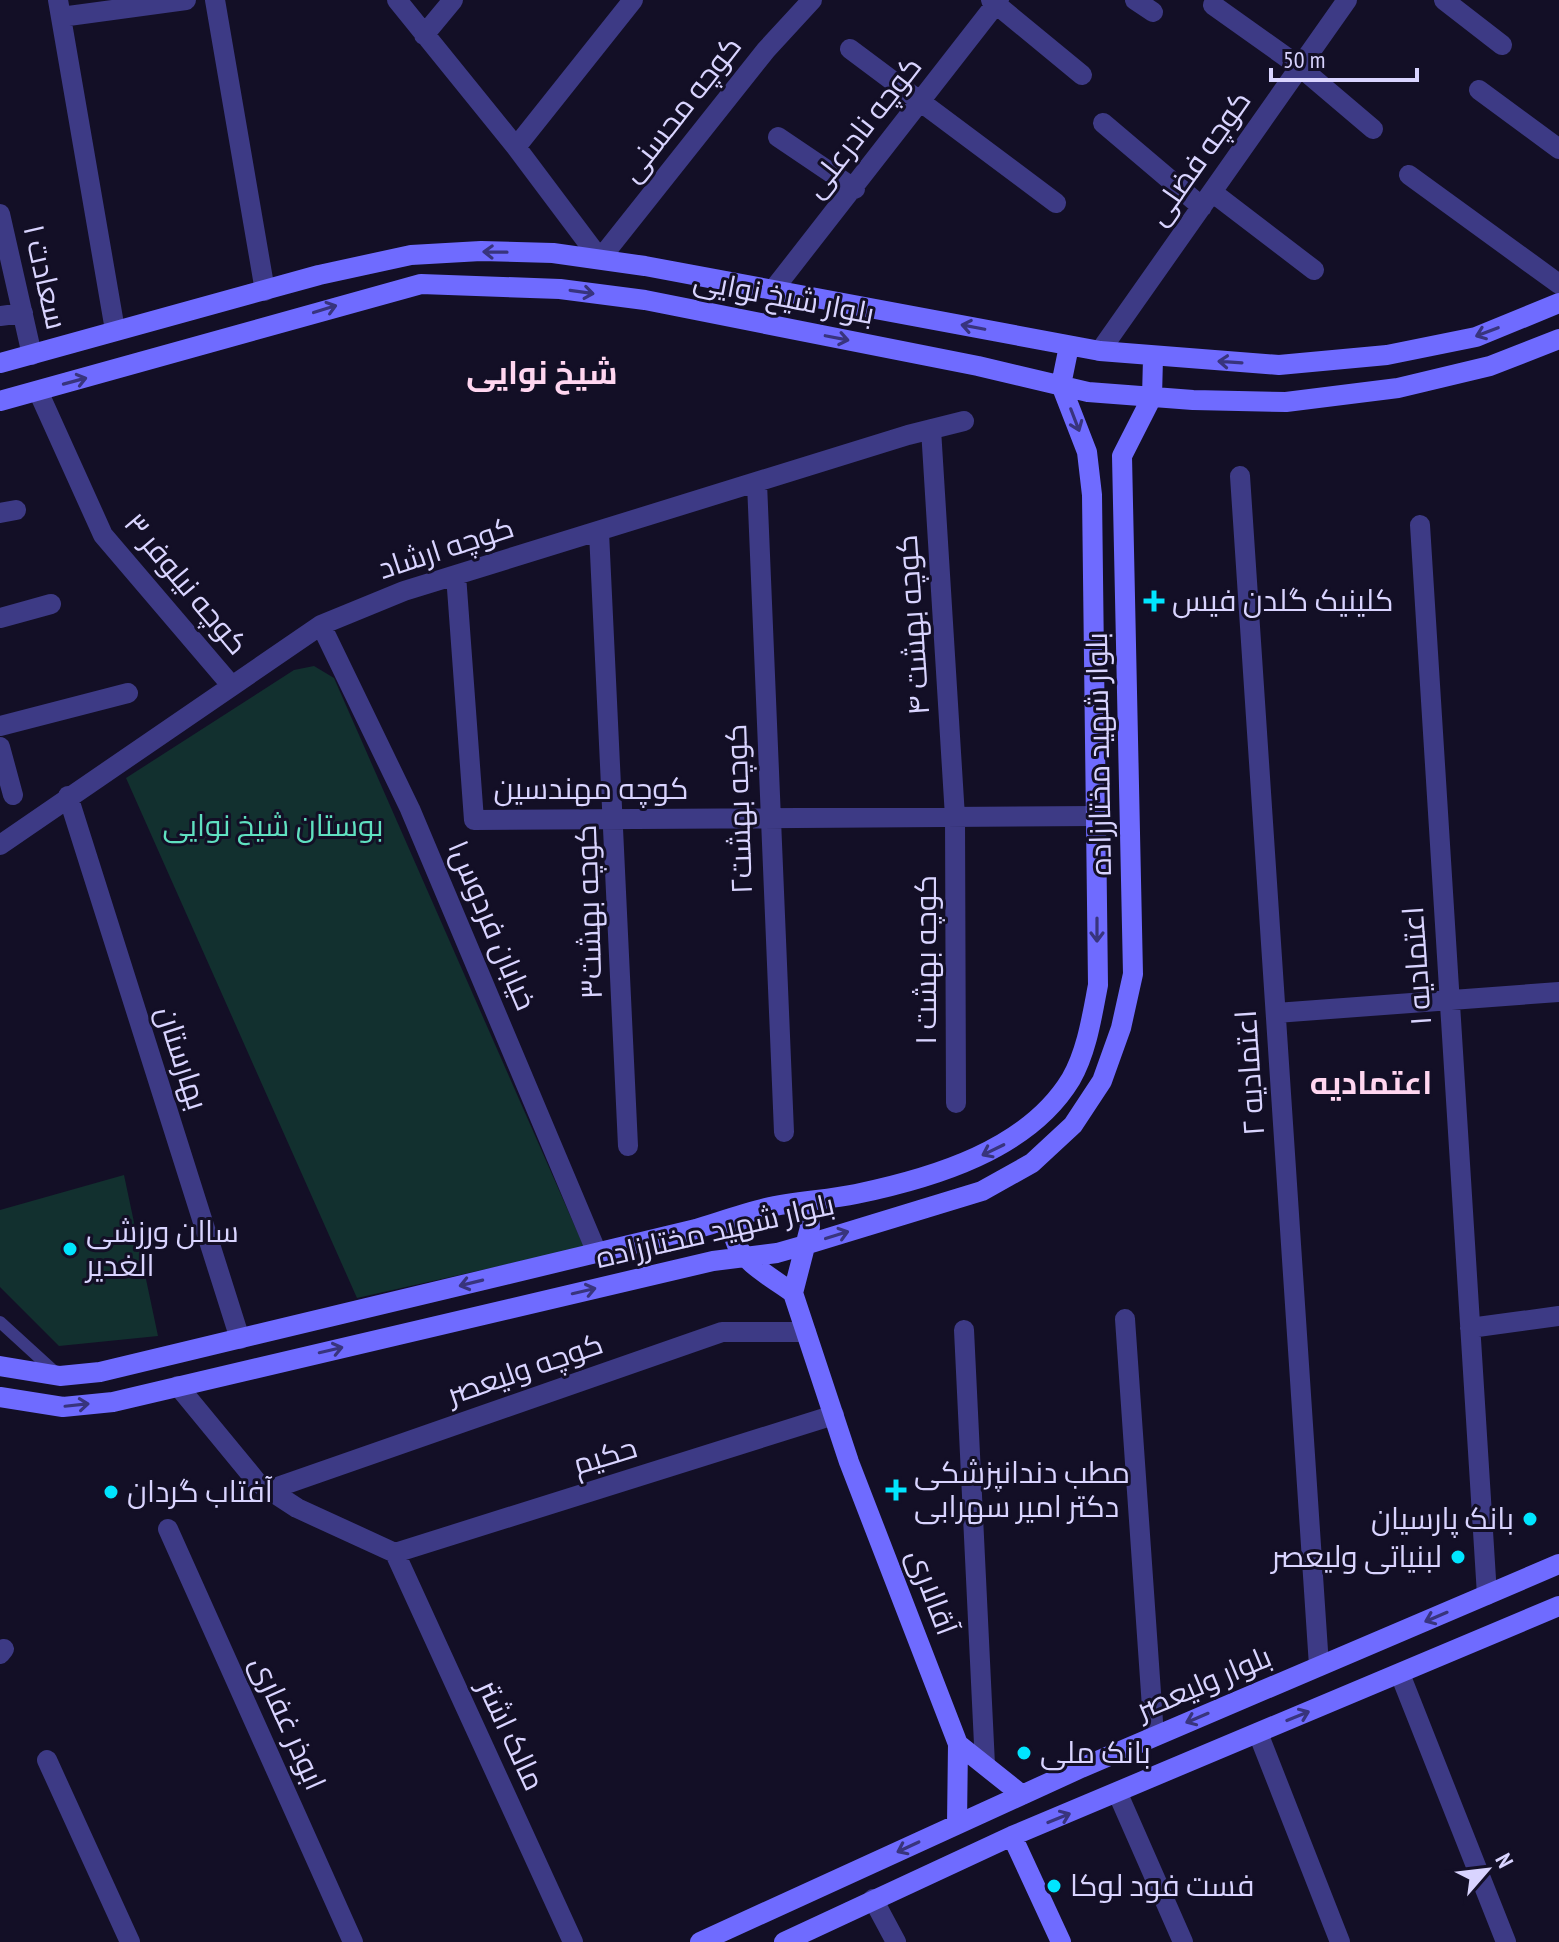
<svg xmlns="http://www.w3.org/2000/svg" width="1559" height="1942" viewBox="0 0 1559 1942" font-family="'PT Sans Narrow',Cairo,sans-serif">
<rect width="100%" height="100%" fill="#130f26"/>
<path fill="#12302f" d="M 314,666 L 334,678 L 584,1247 L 357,1298 L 126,778 L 294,670 Z
M 124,1175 L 158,1336 L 59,1346 L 0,1287 L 0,1210 Z"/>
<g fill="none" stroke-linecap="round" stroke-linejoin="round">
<path stroke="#3d3a85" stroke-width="12" d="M 0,1322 L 57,1374"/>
<path stroke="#3d3a85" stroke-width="20" d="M 58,0 L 115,330
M 215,0 L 265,291
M 397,0 L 516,147 L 600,259 L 766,50 L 812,0
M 991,0 L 1082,75
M 1135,0 L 1153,12
M 1444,0 L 1502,45
M 1213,5 L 1300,67 L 1373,129
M 61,17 L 186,0
M 424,35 L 453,0
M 850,49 L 1056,203
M 1479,90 L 1559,149
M 1103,123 L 1202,207
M 778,137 L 855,189
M 516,147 L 633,0
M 1409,175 L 1559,284
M 1212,192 L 1314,270
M 0,214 L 32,355
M 773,290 L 999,0
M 0,316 L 23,313
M 1100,351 L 1347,0
M 38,391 L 103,535 L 231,685
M 931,429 L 955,817 L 956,1103
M 1240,476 L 1319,1666
M 757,483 L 784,1132
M 0,513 L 16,510
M 1420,525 L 1487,1595
M 599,532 L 628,1146
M 456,575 L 474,820 L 1096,816
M 0,618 L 51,604
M 321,625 L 410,809 L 597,1253
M 0,726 L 128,693
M 0,747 L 13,795
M 68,796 L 240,1339
M 0,845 L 321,625 L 404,591 L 908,435 L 964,421
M 1276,1013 L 1559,992
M 1125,1319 L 1154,1736
M 1470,1328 L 1559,1316
M 964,1330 L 985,1765
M 178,1386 L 257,1482 L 297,1508 L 395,1553
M 269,1490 L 722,1332 L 806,1332
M 168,1529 L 353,1942
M 395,1553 L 834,1415
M 395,1553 L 573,1942
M 0,1654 L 4,1649
M 1400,1674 L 1506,1942
M 1258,1733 L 1340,1942
M 47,1760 L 130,1942
M 1118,1794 L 1183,1942
M 873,1899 L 896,1942"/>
<path stroke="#6f6bff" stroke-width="20" d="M 0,363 L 319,275 L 411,255 L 481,251 L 553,253 L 645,266 L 1100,351 L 1279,365 L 1387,355 L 1476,337 L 1559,303
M 0,401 L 421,284 L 560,289 L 645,300 L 978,366 L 1088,392 L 1193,400 L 1286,402 L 1398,388 L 1490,366 L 1559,339
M 791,1204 L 809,1218 L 810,1227 L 793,1293
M 743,1215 C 739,1222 732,1231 735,1240 C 741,1262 776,1280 793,1293
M 793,1293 L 849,1462 L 958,1744 L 1022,1795
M 0,1366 L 60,1376 L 100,1372 L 696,1229 C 719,1222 742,1214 766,1208 C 795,1201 827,1200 856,1194 C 933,1178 1028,1150 1071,1079 C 1087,1051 1092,1016 1098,985 L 1092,495 L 1087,452 L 1061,385 L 1069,346
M 0,1397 L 63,1407 L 113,1402 L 713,1261 L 777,1253 L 805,1245 L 982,1191 L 1032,1163 L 1073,1125 L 1102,1081 L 1121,1028 L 1133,974 L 1122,456 L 1152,397 L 1153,358
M 957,1824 L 958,1744
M 1012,1836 L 1061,1942
M 700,1942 L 1081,1768 L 1559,1564
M 784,1942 L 1012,1836 L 1559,1606"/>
</g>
<defs><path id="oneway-shaft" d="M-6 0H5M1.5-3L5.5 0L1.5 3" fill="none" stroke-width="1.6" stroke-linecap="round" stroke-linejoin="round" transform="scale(2)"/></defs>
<g stroke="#38347d">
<use href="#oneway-shaft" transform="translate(495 252) rotate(-179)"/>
<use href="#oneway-shaft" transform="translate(582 292) rotate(8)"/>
<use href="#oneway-shaft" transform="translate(325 309) rotate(-17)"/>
<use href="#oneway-shaft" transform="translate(973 327) rotate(-169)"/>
<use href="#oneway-shaft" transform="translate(1487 332) rotate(159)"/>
<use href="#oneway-shaft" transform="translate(837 338) rotate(11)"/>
<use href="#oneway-shaft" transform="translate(1230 362) rotate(-176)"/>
<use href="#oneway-shaft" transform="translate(75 381) rotate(-15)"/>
<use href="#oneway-shaft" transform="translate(1075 420) rotate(69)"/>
<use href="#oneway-shaft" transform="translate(1097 930) rotate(90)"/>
<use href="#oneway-shaft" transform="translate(993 1150) rotate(154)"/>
<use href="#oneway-shaft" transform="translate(837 1235) rotate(-17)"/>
<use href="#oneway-shaft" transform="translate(471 1283) rotate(166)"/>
<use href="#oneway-shaft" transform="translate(584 1291) rotate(-13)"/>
<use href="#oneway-shaft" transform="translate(331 1350) rotate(-13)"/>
<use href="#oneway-shaft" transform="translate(77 1405) rotate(-6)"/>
<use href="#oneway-shaft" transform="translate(1436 1617) rotate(157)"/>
<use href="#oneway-shaft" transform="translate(1298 1716) rotate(-22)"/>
<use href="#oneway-shaft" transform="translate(1197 1718) rotate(157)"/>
<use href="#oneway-shaft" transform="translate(1059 1818) rotate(-22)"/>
<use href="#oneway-shaft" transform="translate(908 1847) rotate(155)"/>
</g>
<g fill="#00e5ff" stroke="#130f26" stroke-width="3">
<path d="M1150 589h8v8h8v8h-8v8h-8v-8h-8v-8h8z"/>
<circle cx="70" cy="1249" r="8"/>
<path d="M892 1478h8v8h8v8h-8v8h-8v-8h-8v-8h8z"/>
<circle cx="111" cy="1492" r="8"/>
<circle cx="1530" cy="1519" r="8"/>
<circle cx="1458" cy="1557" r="8"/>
<circle cx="1024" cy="1753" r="8"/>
<circle cx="1054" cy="1886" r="8"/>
</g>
<g text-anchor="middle" stroke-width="6" stroke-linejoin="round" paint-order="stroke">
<g font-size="30" fill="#d9d4ff" stroke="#130f26">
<text transform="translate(681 109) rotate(-52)" y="10">کوچه محسنی</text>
<text transform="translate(863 127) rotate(-52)" y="10">کوچه نادرعلی</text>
<text transform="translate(1199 158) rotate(-55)" y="10">کوچه فضلی</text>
<text transform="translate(45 277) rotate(77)" y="10">سعادت ۱</text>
<text transform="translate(784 297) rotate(11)" y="10">بلوار شیخ نوایی</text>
<text transform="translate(446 548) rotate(-18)" y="10">کوچه ارشاد</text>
<text transform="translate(186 584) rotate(50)" y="10">کوچه نیلوفر ۳</text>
<text transform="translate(913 625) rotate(-94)" y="10">کوچه بهشت ۴</text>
<text transform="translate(1099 754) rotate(-91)" y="10">بلوار شهید مختارزاده</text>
<text x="591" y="799">کوچه مهندسین</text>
<text transform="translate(739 809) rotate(-92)" y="10">کوچه بهشت۲</text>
<text transform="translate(589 912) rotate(-92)" y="10">کوچه بهشت۳</text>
<text transform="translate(492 925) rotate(67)" y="10">خیابان فردوس۱</text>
<text transform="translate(926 960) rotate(-90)" y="10">کوچه بهشت ۱</text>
<text transform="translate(1417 966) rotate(-94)" y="10">اعتمادیه ۱</text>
<text transform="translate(182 1058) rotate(72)" y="10">بهارستان</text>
<text transform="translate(1250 1073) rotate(-94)" y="10">اعتمادیه ۲</text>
<text transform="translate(715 1231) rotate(-13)" y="10">بلوار شهید مختارزاده</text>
<text transform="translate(525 1369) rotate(-19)" y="10">کوچه ولیعصر</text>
<text transform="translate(605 1456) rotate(-17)" y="10">حکیم</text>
<text transform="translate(932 1592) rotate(69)" y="10">آقالاری</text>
<text transform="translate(1204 1683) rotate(-23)" y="10">بلوار ولیعصر</text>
<text transform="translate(288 1723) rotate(66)" y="10">ابوذر غفاری</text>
<text transform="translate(511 1735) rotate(65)" y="10">مالک اشتر</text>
</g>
<g font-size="30" fill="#d9d4ff" stroke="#130f26" text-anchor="start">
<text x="1172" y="611">کلینیک گلدن فیس</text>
<text x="86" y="1242">سالن ورزشی<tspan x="86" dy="34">الغدیر</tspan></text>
<text x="914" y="1483">مطب دندانپزشکی<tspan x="914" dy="34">دکتر امیر سهرابی</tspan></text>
<text x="127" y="1502">آفتاب گردان</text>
<text x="1514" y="1529" text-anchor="end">بانک پارسیان</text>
<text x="1442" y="1567" text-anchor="end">لبنیاتی ولیعصر</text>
<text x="1040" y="1763">بانک ملی</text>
<text x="1070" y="1896">فست فود لوکا</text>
</g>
<g font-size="30" fill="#5fe0c0" stroke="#130f26">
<text x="273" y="836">بوستان شیخ نوایی</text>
</g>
<g font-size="32" font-weight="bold" fill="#ffd6f0" stroke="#130f26">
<text x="542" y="384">شیخ نوایی</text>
<text x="1371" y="1094">اعتمادیه</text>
</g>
</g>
<g transform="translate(1487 1870) rotate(62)" stroke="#130f26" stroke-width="6" paint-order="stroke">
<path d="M0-6L14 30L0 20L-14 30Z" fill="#d9d4ff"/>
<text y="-12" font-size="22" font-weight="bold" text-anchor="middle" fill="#d9d4ff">N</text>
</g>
<path d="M1271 68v12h146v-12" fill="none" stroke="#d9d4ff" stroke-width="4"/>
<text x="1283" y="68" font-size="24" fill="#d9d4ff" stroke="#130f26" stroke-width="6" paint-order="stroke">50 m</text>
</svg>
